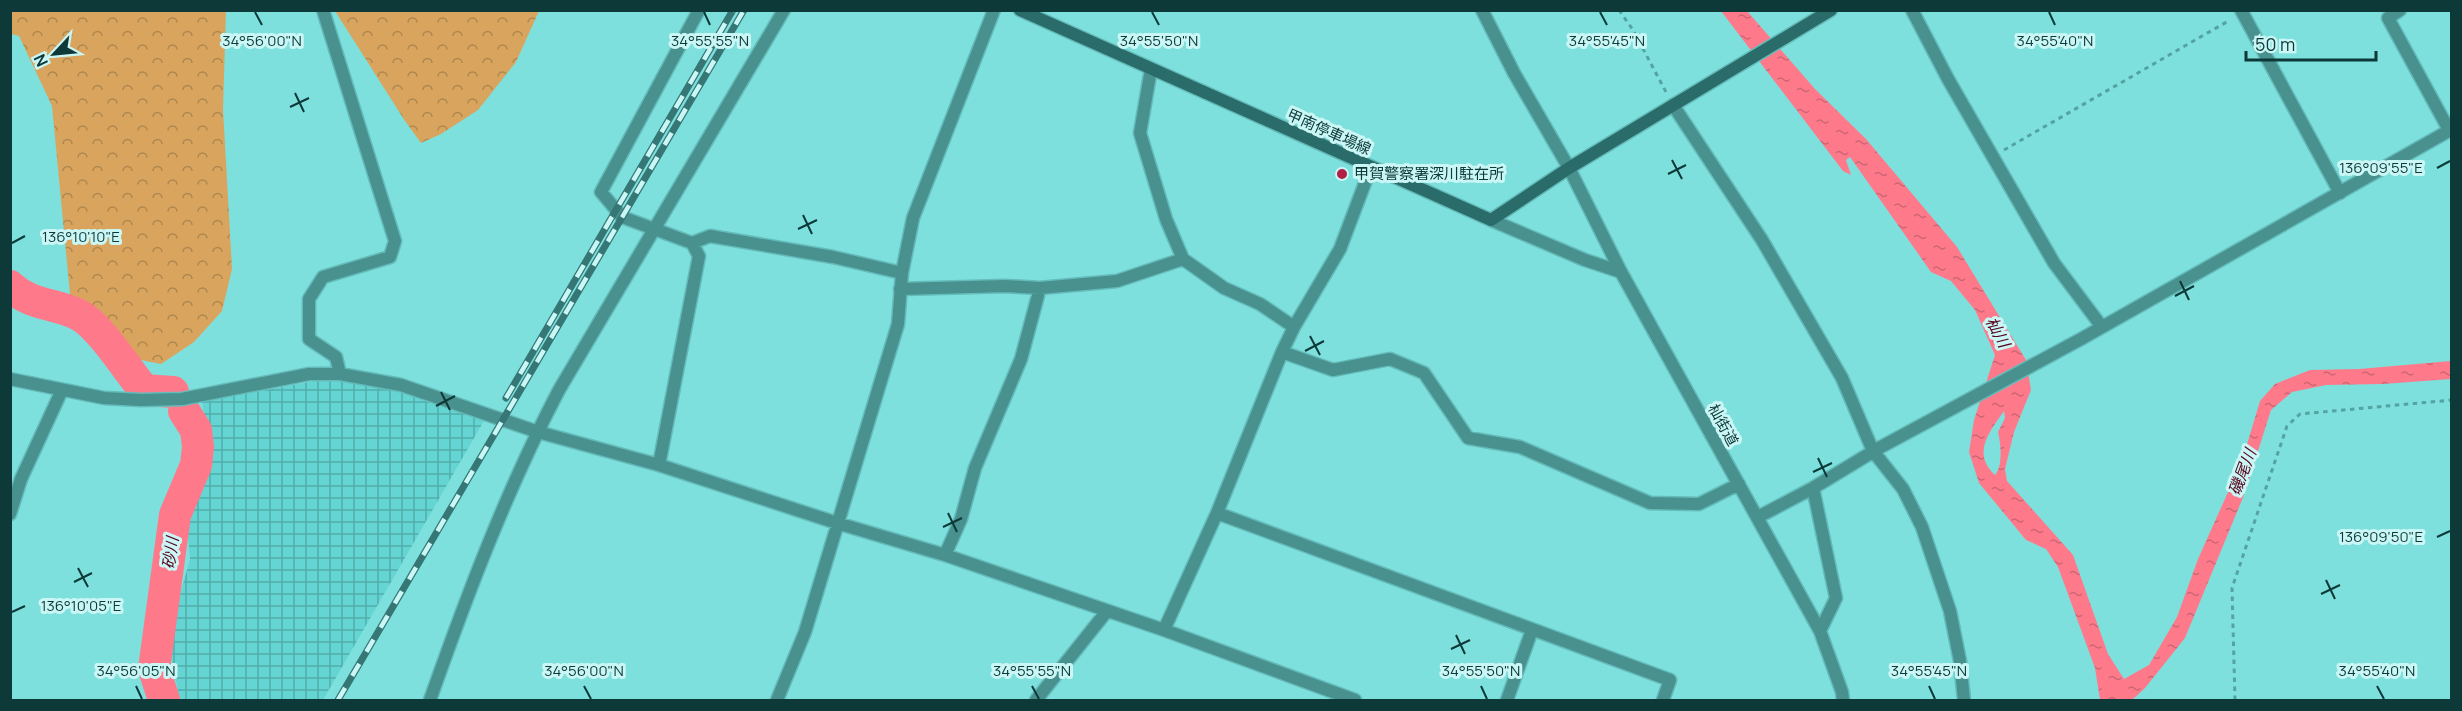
<svg xmlns="http://www.w3.org/2000/svg" width="2462" height="711" viewBox="0 0 2462 711" font-family="Manrope,'Noto Sans JP',sans-serif">
<defs>
<pattern id="industrial-grid" width="8" height="8" patternUnits="userSpaceOnUse" patternTransform="scale(1.5)"><rect width="8" height="8" fill="#65d5d3"/><path d="M0 4h8M4 0v8" fill="none" stroke="#52aeac"/></pattern>
<pattern id="forest-crowns" width="20" height="18" patternUnits="userSpaceOnUse" patternTransform="scale(1.5)"><rect width="20" height="18" fill="#d9a45d"/><path d="M2 6a3 3 0 1 1 6 0M12 15a3 3 0 1 1 6 0" fill="none" stroke="#ae874e"/></pattern>
<pattern id="water-ripples" width="26" height="14" patternUnits="userSpaceOnUse" patternTransform="scale(1.5)"><rect width="26" height="14" fill="#fe7a8b"/><path d="M2 4q2-2 4 0t4 0M15 11q2-2 4 0t4 0" fill="none" stroke="#cc6573"/></pattern>
</defs>
<rect width="100%" height="100%" fill="#7de0dd"/>
<path fill="url(#industrial-grid)" d="M 315,381 L 376,382 L 485,419 L 323,700 L 180,700 L 167,641 L 190,559 L 186,516 L 211,459 L 202,402 Z"/>
<path fill="url(#forest-crowns)" d="M 11,10 L 226,11 L 223,109 L 232,269 L 222,311 L 194,342 L 161,364 L 115,355 L 84,340 L 72,315 L 52,106 L 19,36 L 11,34 Z
M 335,11 L 539,11 L 516,62 L 478,110 L 441,134 L 421,143 L 405,121 Z"/>
<path fill="url(#water-ripples)" fill-rule="evenodd" d="M 1721,11 L 1747,11 L 1815,89 L 1866,139 L 1957,247 L 2026,360 L 2031,390 L 2014,432 L 2005,469 L 2007,481 L 2073,555 L 2108,654 L 2124,679 L 2149,665 L 2177,617 L 2198,559 L 2242,461 L 2260,401 L 2275,384 L 2310,370 L 2359,369 L 2451,361 L 2451,379 L 2383,384 L 2326,385 L 2292,392 L 2271,410 L 2244,495 L 2185,638 L 2145,688 L 2132,700 L 2100,700 L 2095,668 L 2058,567 L 2046,549 L 2026,540 L 1979,483 L 1969,452 L 1974,420 L 1995,355 L 1975,310 L 1951,281 L 1931,272 L 1850,157 L 1846,160 L 1851,175 L 1843,171 ZM 2004,411 L 2005,418 L 1998,432 C 2001,444 2003,466 1995,475 C 1971,453 1990,431 2004,411 Z"/>
<g fill="none" stroke-linecap="round" stroke-linejoin="round">
<path stroke="#fe7a8b" stroke-width="32" d="M 10,286 C 31,306 56,303 79,315 C 100,326 128,371 144,390 L 173,392
M 164,700 L 154,669 L 175,515 L 196,465 L 198,447 L 196,430 L 184,411"/>
<defs>
<path id="minor" d="M 323,10 L 395,241 L 390,257 L 323,277 L 309,299 L 309,339 L 336,357 L 340,374
M 1482,10 L 1514,73 L 1569,168 L 1621,272 L 1820,631 L 1842,692 L 1843,700
M 1912,10 L 1948,79 L 2054,263 L 2102,327
M 2400,10 L 2388,18 L 2449,130
M 1151,69 L 1140,133 L 1166,219 L 1183,259 L 1224,288 L 1260,304 L 1294,327
M 1673,105 L 1762,240 L 1842,378 L 1873,451 L 1903,489 L 1922,527 L 1950,611 L 1960,661 L 1964,700
M 1491,220 L 1585,260 L 1621,272
M 692,243 L 710,236 L 833,257 L 902,273
M 900,289 L 1005,286 L 1040,288 L 1117,281 L 1183,259
M 1282,352 L 1333,370 L 1390,359 L 1424,373 L 1468,438 L 1520,447 L 1650,503 L 1699,504 L 1739,484
M 10,379 L 104,398 L 141,400 L 182,399 L 309,374 L 340,374 L 401,385 L 538,432 L 659,465 L 837,523 L 945,555 L 1164,630 L 1355,700
M 659,465 L 699,256 L 692,243 L 622,217 L 601,192 L 699,10
M 1813,488 L 1836,598 L 1820,631
M 1217,513 L 1670,680 L 1663,700
M 1758,517 L 1813,488 L 1879,448 L 2081,339 L 2452,129
M 945,555 L 961,519 L 975,468 L 1021,359 L 1040,288
M 1164,630 L 1217,513 L 1282,352 L 1294,327 L 1340,249 L 1371,167
M 777,700 L 805,632 L 898,324 L 902,273 L 913,218 L 994,10
M 1036,700 L 1107,611
M 1507,700 L 1532,630"/>
<path id="tertiary" d="M 2241,10 L 2340,193
M 10,514 L 21,479 L 62,390
M 430,700 C 467,595 507,489 559,390 L 784,10"/>
<path id="secondary" d="M 1020,10 L 1491,220 L 1569,168 L 1831,10"/>
</defs>
<use href="#minor" stroke="#64bbb9" stroke-width="15"/>
<use href="#tertiary" stroke="#64bbb9" stroke-width="15"/>
<use href="#secondary" stroke="#64bbb9" stroke-width="15"/>
<path stroke="#54a3a1" stroke-width="3" stroke-dasharray="4.5 4.5" stroke-linecap="butt" d="M 1619,10 L 1633,30 L 1666,92
M 2004,150 L 2230,20
M 2235,700 L 2232,588 L 2287,426 L 2300,414 L 2452,400"/>
<use href="#minor" stroke="#48918f" stroke-width="12"/>
<use href="#tertiary" stroke="#48918f" stroke-width="12"/>
<use href="#secondary" stroke="#2a6c6a" stroke-width="12"/>
<defs>
<path id="rail" d="M 506,398 L 733,10
M 338,700 L 744,10"/>
</defs>
<use href="#rail" stroke="#367776" stroke-width="7"/>
<use href="#rail" stroke="#caf7f6" stroke-width="4.5" stroke-dasharray="14" stroke-linecap="butt"/>
</g>
<path fill="none" stroke="#0d3939" stroke-width="2" d="M 255,12 L 262,25M 704,12 L 710,25M 1152,12 L 1159,25M 1600,12 L 1607,25M 2049,12 L 2055,25M 295,93 L 304,112M 290,107 L 309,98M 1672,160 L 1682,179M 2437,168 L 2450,161M 1668,174 L 1686,165M 803,215 L 812,234M 798,229 L 817,220M 12,243 L 25,236M 2180,281 L 2189,300M 2175,296 L 2194,286M 1310,336 L 1320,355M 1305,351 L 1324,341M 441,392 L 450,410M 436,406 L 455,396M 1818,458 L 1827,477M 1813,472 L 1832,463M 948,513 L 957,532M 943,527 L 962,518M 2437,537 L 2450,531M 78,568 L 88,587M 2326,580 L 2335,599M 74,582 L 92,573M 2321,594 L 2340,585M 12,612 L 25,606M 1456,635 L 1465,654M 1451,649 L 1470,640M 136,686 L 142,699M 584,686 L 591,699M 1032,686 L 1039,699M 1481,686 L 1487,699M 1929,686 L 1935,699M 2377,686 L 2384,699"/>
<circle fill="#b21f44" stroke="#caf7f6" stroke-width="2" cx="1342" cy="174" r="6"/>
<g text-anchor="middle" stroke-width="6" stroke-linejoin="round" paint-order="stroke">
<g font-size="15" fill="#0d3939" stroke="#caf7f6">
<text transform="translate(1329 132) rotate(24)" y="5">甲南停車場線</text>
<text transform="translate(1723 425) rotate(61)" y="5">杣街道</text>
</g>
<g font-size="15" fill="#0d3939" stroke="#caf7f6" text-anchor="start">
<text x="1354" y="179">甲賀警察署深川駐在所</text>
</g>
<g font-size="16" font-style="italic" fill="#58021b" stroke="#caf7f6">
<text transform="translate(1998 332) rotate(62)" y="6">杣川</text>
<text transform="translate(2242 472) rotate(-69)" y="6">磯尾川</text>
<text transform="translate(170 553) rotate(-82)" y="6">砂川</text>
</g>
</g>
<g font-size="15" text-anchor="middle" fill="#0d3939" stroke="#caf7f6" stroke-width="6" stroke-linejoin="round" paint-order="stroke">
<text x="262" y="46">34°56'00"N</text>
<text x="1607" y="46">34°55'45"N</text>
<text x="710" y="46">34°55'55"N</text>
<text x="1159" y="46">34°55'50"N</text>
<text x="2055" y="46">34°55'40"N</text>
<text x="2381" y="173">136°09'55"E</text>
<text x="81" y="242">136°10'10"E</text>
<text x="2381" y="542">136°09'50"E</text>
<text x="81" y="611">136°10'05"E</text>
<text x="136" y="676">34°56'05"N</text>
<text x="584" y="676">34°56'00"N</text>
<text x="1032" y="676">34°55'55"N</text>
<text x="1481" y="676">34°55'50"N</text>
<text x="1929" y="676">34°55'45"N</text>
<text x="2377" y="676">34°55'40"N</text>
</g>
<rect width="2462" height="711" fill="none" stroke="#0d3939" stroke-width="24"/>
<g transform="translate(54 54) rotate(244)" stroke="#caf7f6" stroke-width="4.5" paint-order="stroke">
<path d="M0-4.5L10 22L0 15L-10 22Z" fill="#0d3939"/>
<text y="-9" font-size="16" font-weight="bold" text-anchor="middle" fill="#0d3939">N</text>
</g>
<path d="M2246 51v9h130v-9" fill="none" stroke="#0d3939" stroke-width="3"/>
<text x="2255" y="51" font-size="18" fill="#0d3939" stroke="#caf7f6" stroke-width="4.5" paint-order="stroke">50 m</text>
</svg>
